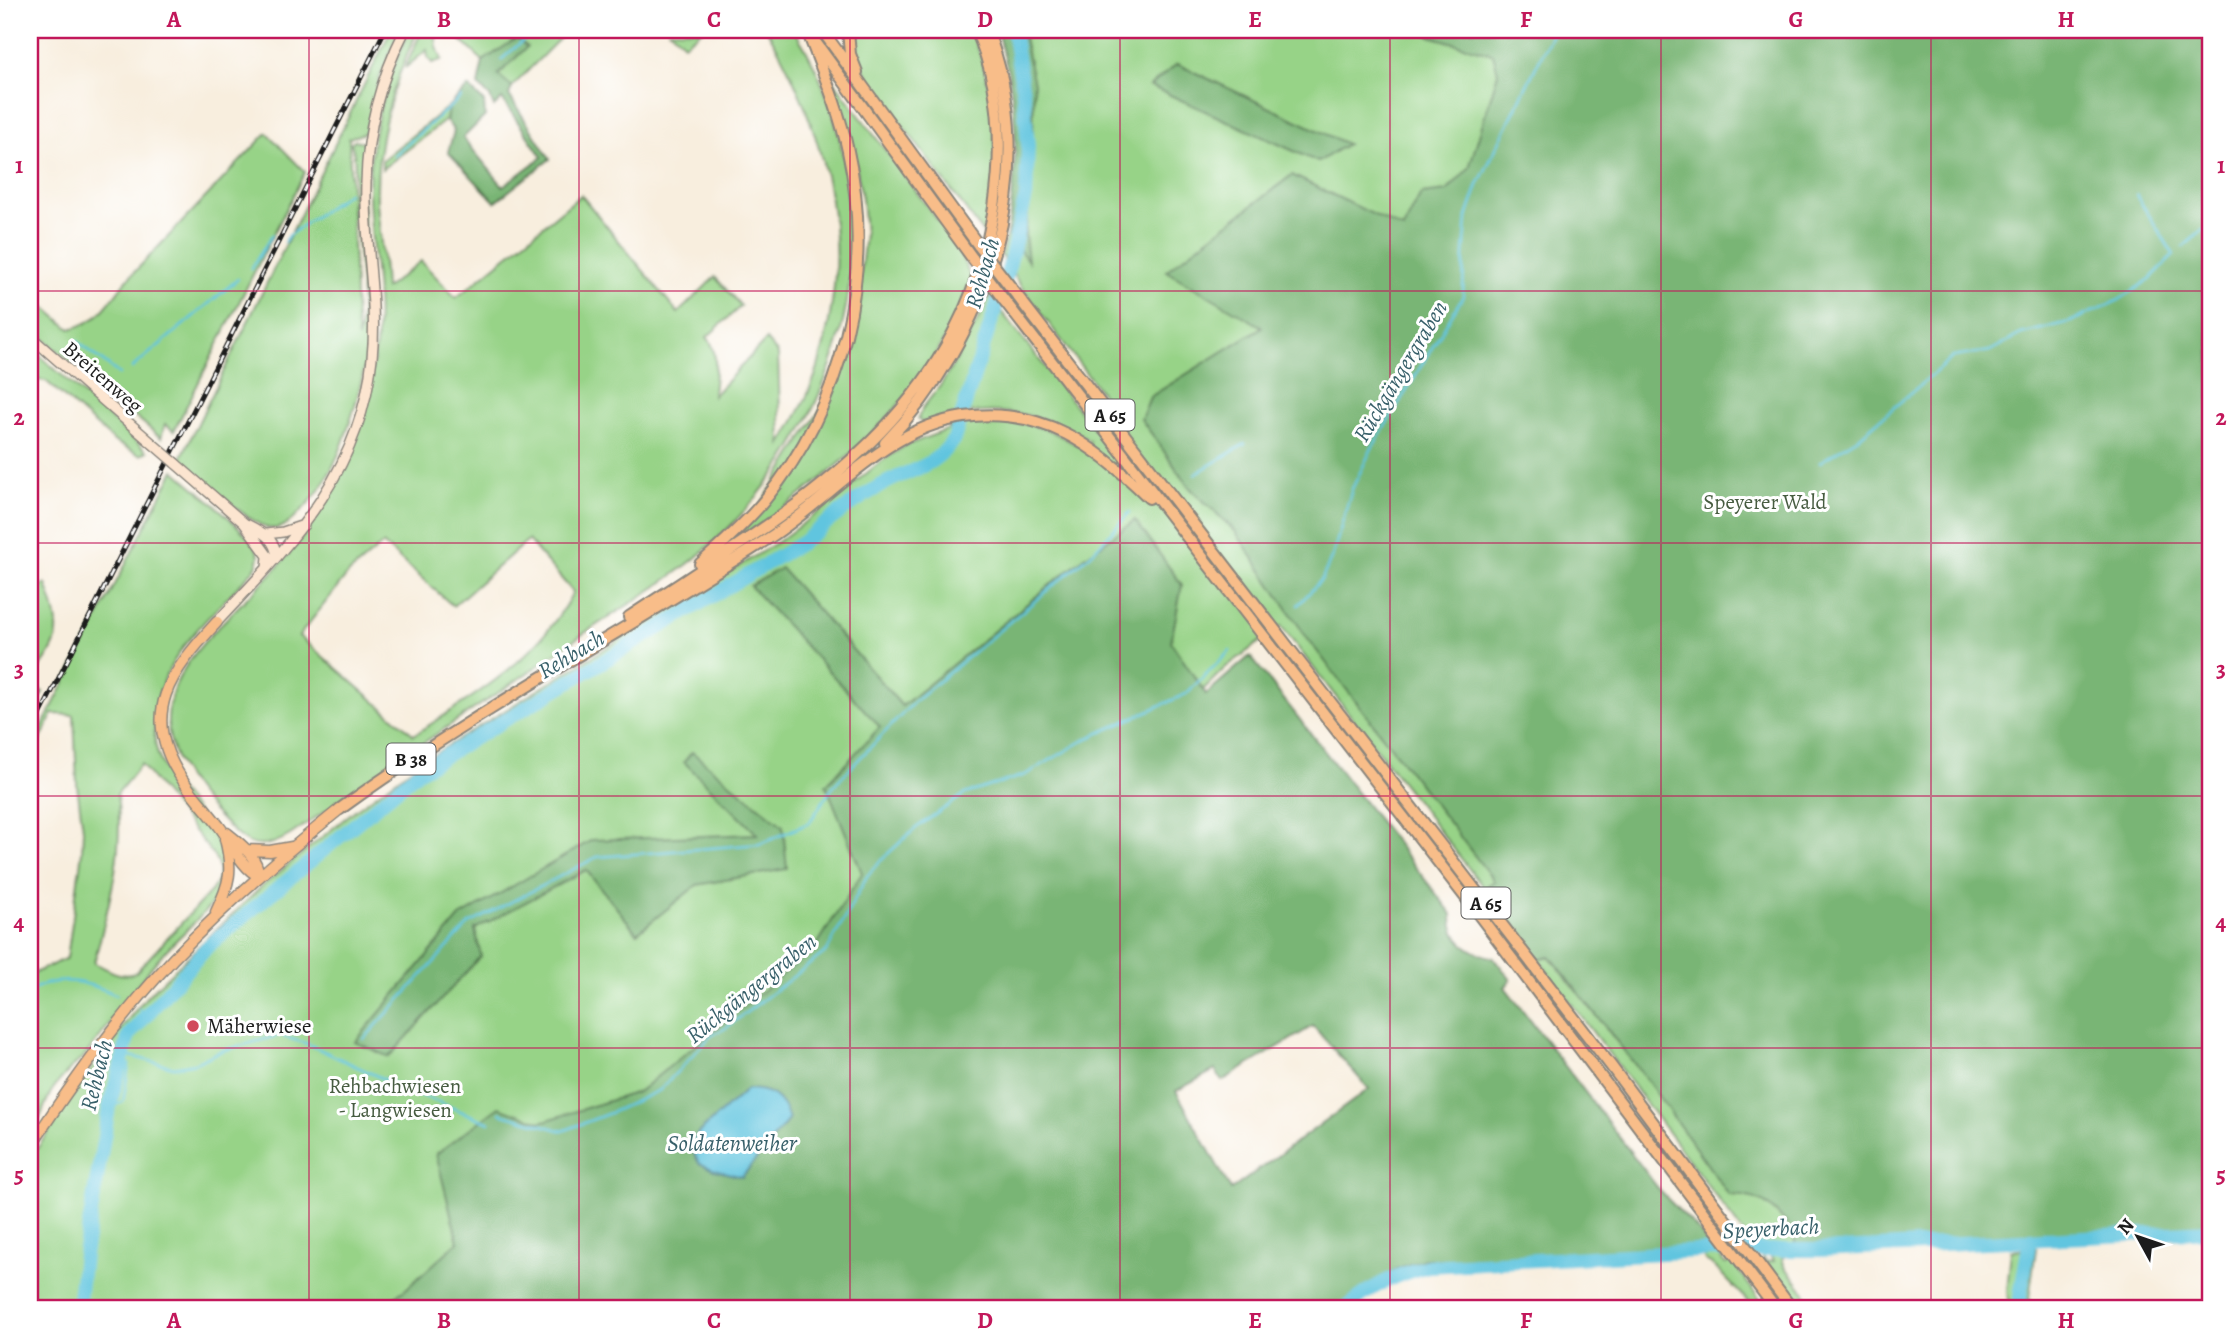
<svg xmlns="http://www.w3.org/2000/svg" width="2240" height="1339" viewBox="0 0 2240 1339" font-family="Alegreya,serif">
<rect width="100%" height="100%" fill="#fff"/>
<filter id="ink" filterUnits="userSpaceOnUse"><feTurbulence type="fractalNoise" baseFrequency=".0143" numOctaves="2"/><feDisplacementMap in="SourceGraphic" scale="14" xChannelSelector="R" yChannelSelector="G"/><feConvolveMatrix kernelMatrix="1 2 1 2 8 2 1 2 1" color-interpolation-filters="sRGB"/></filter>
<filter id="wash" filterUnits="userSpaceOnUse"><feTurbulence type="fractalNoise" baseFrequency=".00686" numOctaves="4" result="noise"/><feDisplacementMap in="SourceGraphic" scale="28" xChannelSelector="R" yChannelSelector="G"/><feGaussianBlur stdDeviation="1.57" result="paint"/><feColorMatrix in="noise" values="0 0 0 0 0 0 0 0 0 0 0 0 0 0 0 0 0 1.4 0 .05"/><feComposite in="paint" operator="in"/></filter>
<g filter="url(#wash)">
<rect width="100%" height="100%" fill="#f8eede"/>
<path fill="#97d387" stroke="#5a7852" stroke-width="2" fill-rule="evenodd" d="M 391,30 L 400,30 L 381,74 L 365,133 L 349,138 L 356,319 L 358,339 C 367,297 356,245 354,203 C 353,183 358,161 351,143 L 354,140 L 365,142 C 358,201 369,258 370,317 C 370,355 359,395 347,431 C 338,459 325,488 303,509 C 293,519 284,531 268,528 C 250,524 196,473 180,460 Z
M 410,30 L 418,30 C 392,85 375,141 377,202 C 379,231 384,260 385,289 L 421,261 L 456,298 L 581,195 L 678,313 L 715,277 L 741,306 L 707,337 C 720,352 714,377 713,396 L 766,340 L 778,354 L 781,444 C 795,420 810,394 818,367 C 831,322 839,271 834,225 C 828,160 801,85 767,30 L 794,30 C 830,84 846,150 851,214 C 860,349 796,476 693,560 C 652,593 605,617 563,648 C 513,684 461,717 410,752 C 370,779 330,808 290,835 C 255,856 244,843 219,817 C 89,684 240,630 308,529 C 322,509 336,487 345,464 C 357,435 362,402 371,372 C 387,312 369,249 369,188 C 369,133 386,79 410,30 ZM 528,540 L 573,592 C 538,660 476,694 414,735 L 299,636 L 348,574 L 383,544 L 453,606 Z
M 422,30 L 435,30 L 437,47 L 442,60 L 432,63 L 428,58 L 427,50 L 405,68 Z
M 450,30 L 568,30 L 512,87 L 498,75 L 526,47 L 517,39 L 483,61 Z
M 669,30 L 702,30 L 684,44 Z
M 853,30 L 970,30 C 995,79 1005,182 984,234 L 880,95 L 859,62 L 853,41 Z
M 1004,30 L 1556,30 L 1494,881 L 1484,888 L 1281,626 L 1225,668 L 1193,700 L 974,1309 L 30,1309 L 30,1159 L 109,1043 L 147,996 L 260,888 L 355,810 L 415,766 L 776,543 L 824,508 L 879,463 L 905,446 L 949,429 L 949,425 L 981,422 L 1026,424 L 1049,430 L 1083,448 L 1090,441 C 1038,407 979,405 922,423 L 918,419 C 921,406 935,394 942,383 C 960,354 976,327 989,296 L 1098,434 L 1120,418 L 1020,285 L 1001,255 L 1010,223 L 1018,125 Z
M 830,76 L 956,245 L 972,280 C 963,299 955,320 945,338 C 894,431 809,491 724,550 L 723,548 L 749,523 L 837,383 L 849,346 L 857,307 L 865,234 L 862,198 L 854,154 Z
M 449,106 L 446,120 L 382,169 L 382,160 Z
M 267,133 L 305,172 L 174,431 L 165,424 L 161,438 L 30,327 L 30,294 L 70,329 C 98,322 108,305 124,283 Z
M 30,347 L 147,451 L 140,455 L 115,442 L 46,381 L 30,379 Z
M 174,470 C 190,484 258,538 259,556 C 259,559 257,564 256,567 C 224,604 178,640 161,687 C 154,708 151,739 160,760 C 176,799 242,844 223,887 C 213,909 176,938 159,958 C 135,986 115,1018 92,1047 C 79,1063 60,1076 50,1094 C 43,1109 39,1123 30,1137 L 32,1095 L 30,1093 L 30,975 L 67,958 L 82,852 L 83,829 L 77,785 L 74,715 L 53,714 L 30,761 L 30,750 ZM 141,764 L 214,856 C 221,869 220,878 212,890 L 136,972 C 122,980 108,969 94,963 C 108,908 125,851 117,794 Z
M 46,584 C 63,631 63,641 30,680 L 30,589 Z
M 30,683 L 43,692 L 30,717 Z
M 1549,956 L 1644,1076 L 1750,1196 L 1764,1201 L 1794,1231 L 1796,1254 L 1782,1257 L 1784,1265 L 1817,1309 L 1800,1309 L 1762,1257 L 1767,1262 L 1774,1261 L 1759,1243 L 1751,1243 L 1538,959 Z
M 2036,1248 L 2029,1298 L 2032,1309 L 2009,1309 L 2007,1291 L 2011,1250 Z
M 1714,1249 L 1725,1264 L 1730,1263 L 1727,1258 L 1729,1258 L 1767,1309 L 1755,1309 L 1714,1266 L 1705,1261 L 1701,1250 Z"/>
<path fill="#79b574" stroke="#4a6848" stroke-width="2" fill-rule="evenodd" d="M 996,30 L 1022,30 L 1034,83 L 1032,185 L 1025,234 L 1028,261 L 1007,234 C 1019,166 1020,96 996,30 Z
M 1417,30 L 2210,30 L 2210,1235 L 1796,1254 L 1794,1231 C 1768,1205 1767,1197 1729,1195 L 1644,1076 L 1550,956 L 1538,959 L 1484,888 L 1494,881 L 1307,638 L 1235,531 L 1190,488 L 1141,419 L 1150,397 L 1262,327 L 1166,271 L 1184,257 L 1292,175 L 1403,229 L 1421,194 L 1447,191 L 1469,168 L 1498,73 L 1493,54 L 1433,37 Z
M 517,38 L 527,47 L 498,75 L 512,87 L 509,95 L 550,159 L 495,202 L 448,152 L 454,131 L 446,120 L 449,106 L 468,87 L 484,102 L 485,116 L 463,138 L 503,186 L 542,157 L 502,99 L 494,107 L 490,97 L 478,85 L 483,61 Z
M 1177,64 L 1347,144 L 1318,162 L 1150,86 Z
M 1135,520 L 1182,585 L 1171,642 L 1206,694 L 1250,656 L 1452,914 C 1451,941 1469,952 1494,958 L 1511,980 L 1505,987 L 1661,1192 L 1699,1231 L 1711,1248 L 1472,1260 L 1425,1259 L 1398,1268 L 1360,1291 L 1340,1309 L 377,1309 L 406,1289 L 458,1242 L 436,1154 L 499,1107 L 541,1122 L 638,1092 L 815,948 L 862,873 L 826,785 L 880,727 L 750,586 L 781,568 L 902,706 L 1077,563 ZM 1313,1026 L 1369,1089 L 1231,1190 L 1176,1091 L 1215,1070 L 1222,1081 Z
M 692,752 L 783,826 L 787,869 L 697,885 L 637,933 L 586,870 L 475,929 L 481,956 L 389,1057 L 355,1042 L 460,917 L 592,840 L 757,834 L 684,762 Z"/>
<path fill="#61c5df" stroke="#3e707e" stroke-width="2" d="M 747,1089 C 770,1089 782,1097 789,1119 L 742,1177 L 714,1170 L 699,1163 L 690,1146 L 698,1133 Z"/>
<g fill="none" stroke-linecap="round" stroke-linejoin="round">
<path stroke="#61c5df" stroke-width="2.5" d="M 501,60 L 535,30
M 395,155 L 461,97
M 285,242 L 288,236 L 348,193
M 2183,247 L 2203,230
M 251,269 L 272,235
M 77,341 L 119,374
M 132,368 L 238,279
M 30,370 L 35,370
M 1820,462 L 1858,438 L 1953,357 L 1990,351 L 2021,334 L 2070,322 L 2119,300 L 2150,279 L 2174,255 L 2136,195
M 1195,474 L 1245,444
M 1298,605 L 1322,579 L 1333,554 L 1352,489 L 1372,448 L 1463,296 L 1464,255 L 1467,217 L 1478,185 L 1554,30
M 30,991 C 60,974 88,982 117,995
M 139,1009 L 146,1014
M 284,1037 L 308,1044 L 403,1088 L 490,1123
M 364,1039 L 469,924 L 597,857 L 760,844 L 809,823 L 834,785 L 915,701 L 1091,554 L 1130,512
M 130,1056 L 174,1067 L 195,1063 L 221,1051 L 277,1036
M 109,1107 L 123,1102 L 129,1064
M 500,1113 L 563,1131 L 610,1113 L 660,1090 L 711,1036 L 726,1028 L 827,951 L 867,876 L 881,860 L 916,828 L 965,794 L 1025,775 L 1086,739 L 1186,694 L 1230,651"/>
<path stroke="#61c5df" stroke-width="14" d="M 78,1309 L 84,1255 L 109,1107 L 129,1035 L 207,947 L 418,772 L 803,542 C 828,521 853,501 882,485 C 911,468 932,470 954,439 L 1009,266 L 1026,196 L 1028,146 L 1024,99 L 1013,30
M 1345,1309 C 1372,1286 1394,1275 1428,1266 L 1716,1250 L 1819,1250 L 2210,1231
M 2022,1309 L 2020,1297 L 2030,1239"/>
</g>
</g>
<g filter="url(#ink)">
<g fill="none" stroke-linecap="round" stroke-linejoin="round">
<defs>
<path id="secondary" d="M 30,336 L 153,444
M 175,463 L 244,523 L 268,556 L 267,568
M 246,524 C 262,532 275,538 277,557
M 266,534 L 283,532 L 304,525
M 217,622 C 292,542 361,473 372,358 C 378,299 364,242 366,183 C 367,130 381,77 405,30"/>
<path id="primary" d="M 217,622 C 171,672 138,713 182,779 C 193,796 207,810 219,826 C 232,842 240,867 259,876
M 227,833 C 241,844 258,857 259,876
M 248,850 L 270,851 L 292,847
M 216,912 C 230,883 233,870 225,839
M 30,1147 C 73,1081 119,1017 173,959 C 225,905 281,856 340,809"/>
<path id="highway" d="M 822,30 L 979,246
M 848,30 L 850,54 L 857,72
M 816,43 L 973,259
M 1009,285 L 1611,1066 L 1792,1309
M 1004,300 L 1473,907 L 1776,1309
M 885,443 C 987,338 1044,171 987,30
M 700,564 C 722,544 745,524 764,501 C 844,404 875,273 848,151 C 839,109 822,70 807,30
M 629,617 C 793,508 960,422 994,207 C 1003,147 1001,86 976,30
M 340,809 C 477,710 627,630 769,538 C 833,497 883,429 964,417 C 1043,406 1096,446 1149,498"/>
</defs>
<use href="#secondary" stroke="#8a857d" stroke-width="12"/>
<use href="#primary" stroke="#8a857d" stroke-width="13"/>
<use href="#highway" stroke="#8a857d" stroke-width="14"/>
<use href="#secondary" stroke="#fce5d0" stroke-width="9"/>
<use href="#primary" stroke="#f8bd89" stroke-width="10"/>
<use href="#highway" stroke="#f8bd89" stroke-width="10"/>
<defs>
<path id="rail" d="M 30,735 L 385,30"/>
</defs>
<use href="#rail" stroke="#1c1c1c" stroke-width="5"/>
<use href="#rail" stroke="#fff" stroke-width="2.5" stroke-dasharray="8" stroke-linecap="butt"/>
<defs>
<path id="secondary-bridge" d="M 153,444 L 175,463"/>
<path id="highway-bridge" d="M 979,246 L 1009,285
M 973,259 L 1004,300"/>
</defs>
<use href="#secondary-bridge" stroke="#8a857d" stroke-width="12" stroke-linecap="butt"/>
<use href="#highway-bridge" stroke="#8a857d" stroke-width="14" stroke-linecap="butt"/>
<use href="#secondary-bridge" stroke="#fce5d0" stroke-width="9"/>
<use href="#highway-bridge" stroke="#f8bd89" stroke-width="10"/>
</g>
</g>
<path fill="none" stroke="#c2185b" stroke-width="2" stroke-opacity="0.55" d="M 309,30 L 309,1309M 579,30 L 579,1309M 850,30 L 850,1309M 1120,30 L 1120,1309M 1390,30 L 1390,1309M 1661,30 L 1661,1309M 1931,30 L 1931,1309M 30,291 L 2210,291M 30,543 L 2210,543M 30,796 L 2210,796M 30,1048 L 2210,1048"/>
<circle fill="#d1495b" stroke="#fff" stroke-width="2.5" cx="193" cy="1026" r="7"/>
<g text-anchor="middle" stroke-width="6" stroke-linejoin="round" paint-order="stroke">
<g fill="#fff" stroke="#606060" stroke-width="2">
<rect x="1085.5" y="399.5" width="49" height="31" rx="5"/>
<rect x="386.5" y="743.5" width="49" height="31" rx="5"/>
<rect x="1461.5" y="887.5" width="49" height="31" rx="5"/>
</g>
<g font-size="19" font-weight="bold" fill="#1c1c1c">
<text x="1110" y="422">A 65</text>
<text x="411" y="766">B 38</text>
<text x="1486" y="910">A 65</text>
</g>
<g font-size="21" fill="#1c1c1c" stroke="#fff">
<text transform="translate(103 377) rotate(41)" y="7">Breitenweg</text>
</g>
<g font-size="21" fill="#475c41" stroke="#fff">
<text x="1765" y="509">Speyerer Wald</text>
<text x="395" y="1093">Rehbachwiesen<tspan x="395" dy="24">- Langwiesen</tspan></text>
</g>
<g font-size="21" fill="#1c1c1c" stroke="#fff" text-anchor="start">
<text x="207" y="1033">Mäherwiese</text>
</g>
<g font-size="23" font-style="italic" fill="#38606a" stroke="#fff">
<text transform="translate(982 273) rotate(-74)" y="8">Rehbach</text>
<text transform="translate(1400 371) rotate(-59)" y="8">Rückgängergraben</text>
<text transform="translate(571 654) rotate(-31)" y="8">Rehbach</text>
<text transform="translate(751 988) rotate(-39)" y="8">Rückgängergraben</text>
<text transform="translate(96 1075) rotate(-76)" y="8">Rehbach</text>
<text x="732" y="1151">Soldatenweiher</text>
<text transform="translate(1771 1228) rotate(-3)" y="8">Speyerbach</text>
</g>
</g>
<rect width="2240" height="1339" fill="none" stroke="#fff" stroke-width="77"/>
<g transform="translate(2138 1237) rotate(310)" stroke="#ffffff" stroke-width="5" paint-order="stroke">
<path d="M0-5L12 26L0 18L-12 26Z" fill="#1c1c1c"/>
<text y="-10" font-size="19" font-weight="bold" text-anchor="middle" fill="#1c1c1c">N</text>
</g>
<rect x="38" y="38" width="2164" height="1262" fill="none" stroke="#c2185b" stroke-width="2.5"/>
<g font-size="23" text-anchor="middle" font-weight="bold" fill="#c2185b">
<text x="174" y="27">A</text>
<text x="444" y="27">B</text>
<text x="714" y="27">C</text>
<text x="985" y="27">D</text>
<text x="1255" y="27">E</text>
<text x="1526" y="27">F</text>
<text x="1796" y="27">G</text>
<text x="2066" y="27">H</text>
<text x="19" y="173">1</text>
<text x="2221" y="173">1</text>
<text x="19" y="425">2</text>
<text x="2221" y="425">2</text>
<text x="19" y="677">3</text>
<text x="2221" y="677">3</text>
<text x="19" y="930">4</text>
<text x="2221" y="930">4</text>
<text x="19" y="1182">5</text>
<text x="2221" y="1182">5</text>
<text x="174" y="1328">A</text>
<text x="444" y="1328">B</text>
<text x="714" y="1328">C</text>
<text x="985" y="1328">D</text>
<text x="1255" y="1328">E</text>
<text x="1526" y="1328">F</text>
<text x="1796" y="1328">G</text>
<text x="2066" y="1328">H</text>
</g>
</svg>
